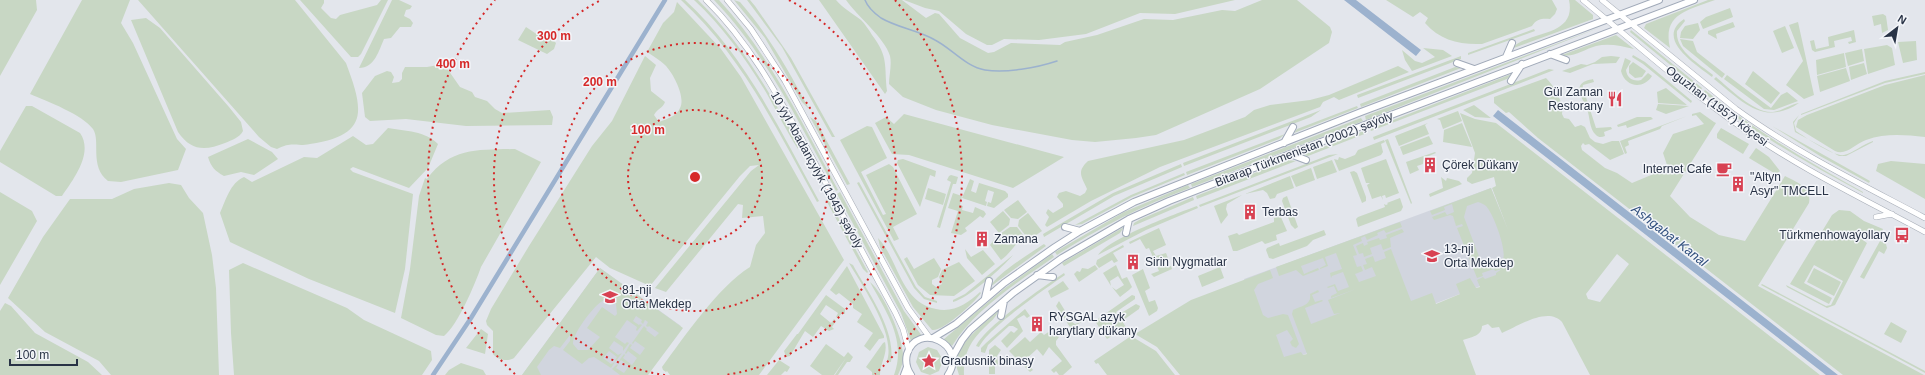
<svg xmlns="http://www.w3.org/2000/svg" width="1925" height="375" viewBox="0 0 1925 375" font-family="Arial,sans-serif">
<rect width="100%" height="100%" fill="#e3e6ec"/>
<path fill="#d1d5de" d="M 1491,188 L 1524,269 L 1277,365 L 1244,279 Z
M 600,268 L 681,326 L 645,375 L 522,375 Z"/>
<path fill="#c8d7c4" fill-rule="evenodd" d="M 0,0 L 36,0 L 37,10 L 0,76 Z
M 82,0 L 130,0 L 121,23 L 133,43 L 177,139 L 186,149 L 178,170 L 121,182 L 108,181 C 89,166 101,141 93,129 C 83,115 47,101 30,94 Z
M 138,0 L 295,0 L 346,63 C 364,111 369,135 310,144 C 295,147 293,141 277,149 L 271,147 L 259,137 Z
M 300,0 L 324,0 L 324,3 L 321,8 L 331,18 L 336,19 L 340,15 L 377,5 L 381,0 L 388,0 L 361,54 L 358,57 L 351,57 Z
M 392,0 L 399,0 L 412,6 L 410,9 L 406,10 L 404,16 L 410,19 L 413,23 L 411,27 L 400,27 L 391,38 L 384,39 C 379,50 375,68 359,68 Z
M 681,0 L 685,0 C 745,55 780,130 819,201 L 817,202 C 778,131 742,56 681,0 Z
M 694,0 L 698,0 C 734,35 760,76 784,119 C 789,128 799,140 798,149 C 787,132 777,112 767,94 C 746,59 723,27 694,0 Z
M 714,0 L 719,0 C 770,55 803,124 838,190 L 836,191 C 800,125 767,55 714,0 Z
M 734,0 L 740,2 C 768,34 789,71 809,109 L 802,102 L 765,38 Z
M 747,0 L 750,0 L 755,6 L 791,58 L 835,137 L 832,137 L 782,47 Z
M 819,0 L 836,0 C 844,9 852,13 861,20 C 865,24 869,30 872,35 C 889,57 884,66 887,91 L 885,94 Z
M 846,0 L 902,0 L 926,18 L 935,13 L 939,14 L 960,38 L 988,53 L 994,52 L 1011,43 L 1060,45 L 1065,42 L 1097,35 L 1144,19 L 1173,20 L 1222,10 L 1235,11 L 1262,0 L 1297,0 L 1330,27 L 1332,32 L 1329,43 L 1260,89 L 1156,135 L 1136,138 L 1095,142 L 1072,140 L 992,125 L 936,110 L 903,97 L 889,84 C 889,75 892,65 890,56 C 885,38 857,16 846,0 Z
M 904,0 L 1235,0 L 1175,14 L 1140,13 L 1086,34 L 1039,40 L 1004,39 L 992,45 L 987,45 L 966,34 L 939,11 L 925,8 Z
M 1386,0 L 1552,0 L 1557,9 L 1555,14 L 1550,19 C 1543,18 1536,19 1532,26 L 1482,44 C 1459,45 1440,40 1425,23 L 1428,18 L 1420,12 L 1413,17 Z
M 1569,0 L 1575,0 L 1593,15 L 1593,19 L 1511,49 C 1528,30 1577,38 1569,0 Z
M 1708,0 L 1715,0 C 1689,10 1662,13 1670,48 L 1644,28 L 1646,24 Z
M 677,2 L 721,49 L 741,77 L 844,260 L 759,375 L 670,375 L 667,371 L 666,372 L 663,370 L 662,367 C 685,336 718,287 750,267 L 756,245 L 765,233 L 763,216 L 742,218 L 743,205 L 738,204 L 666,292 L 655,288 L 751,171 L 759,165 L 750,166 L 740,176 L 650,286 L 610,268 L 596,257 L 514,358 C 508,362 497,360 493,354 L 493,331 L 487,325 L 486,321 L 491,309 L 529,246 L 592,146 L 612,121 L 645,56 L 656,65 L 650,78 L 651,91 L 665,102 C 663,108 657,109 654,115 L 659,122 C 667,119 677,116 680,108 C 686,97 673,73 665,65 C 660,60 653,56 647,52 L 663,23 L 674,12 Z
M 1730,8 L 1733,17 L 1703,29 L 1700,22 L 1706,17 Z
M 1883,14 L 1886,16 L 1888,30 L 1882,33 L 1881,24 L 1874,26 L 1872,16 Z
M 146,18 L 160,28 L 229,107 L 241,122 L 243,131 C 239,138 232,140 225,143 C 205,151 191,151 178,132 L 131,20 Z
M 1684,19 L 1685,21 L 1677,31 C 1675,51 1700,64 1713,75 L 1712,77 C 1697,65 1654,39 1684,19 Z
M 1733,22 L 1735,27 L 1716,34 L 1717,39 L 1708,34 L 1708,31 Z
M 1798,22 L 1814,95 L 1804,99 L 1786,85 L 1803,61 L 1789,25 Z
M 1698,23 L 1700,30 L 1693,39 L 1680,38 L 1681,32 L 1685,26 Z
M 1785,26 L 1794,48 L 1782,53 L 1773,31 Z
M 526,27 L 538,35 L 549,36 L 556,43 L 554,49 L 547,54 L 518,40 Z
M 1601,27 L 1366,120 L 1365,116 Z
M 1534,29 L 1535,31 L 1468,55 L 1468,53 Z
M 1631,30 L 1702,88 L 1701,90 L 1630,32 Z
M 1854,30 L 1856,42 L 1849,44 L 1848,42 L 1852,41 L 1851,37 L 1834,41 L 1835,47 L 1815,52 L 1812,50 L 1810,41 L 1814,40 L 1816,49 L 1829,46 L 1828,37 Z
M 1616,35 L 1634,49 C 1621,46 1609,43 1596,46 C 1585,49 1573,58 1562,55 Z
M 1680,39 L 1693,41 L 1697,52 L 1725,74 L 1722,78 L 1683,46 Z
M 1916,41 L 1917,60 L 1903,63 L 1898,42 Z
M 1887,45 L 1892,48 L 1895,65 L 1868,74 L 1864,49 Z
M 1423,48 L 1443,50 L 1452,56 L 1412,71 L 1405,60 L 1402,50 L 1415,61 L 1422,63 L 1435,57 Z
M 1862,49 L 1864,61 L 1848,66 L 1845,53 Z
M 1844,53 L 1846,67 L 1817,75 L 1816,60 Z
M 1633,55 L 1645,62 L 1692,101 L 1691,103 L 1643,64 L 1632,57 Z
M 1461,56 L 1461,59 L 1358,98 L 1357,95 Z
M 1611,56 L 1620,57 L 1616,63 L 1593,64 L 1570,73 L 1562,71 L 1581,64 L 1587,65 L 1595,62 L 1602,57 Z
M 1625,58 L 1631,61 L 1626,70 C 1627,78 1633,82 1641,80 L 1648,73 L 1652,76 C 1643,90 1625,87 1621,71 Z
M 1633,62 L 1646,71 L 1642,77 L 1635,78 L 1629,73 L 1629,66 Z
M 1864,63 L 1867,74 L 1851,80 L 1849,67 Z
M 444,64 L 460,87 L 472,92 L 475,97 L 487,101 L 495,109 L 502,113 L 550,110 L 553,117 L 552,125 L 466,126 L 406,119 L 370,121 L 365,117 L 362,93 L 375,76 L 387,71 L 391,72 L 394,77 L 392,83 L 399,82 L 402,79 L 402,73 L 405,67 L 427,67 Z
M 1398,66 L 1409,72 L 1339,100 L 1334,97 L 1323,102 L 1320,107 L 1160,167 L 1091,201 L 1047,227 L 1045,225 L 1049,217 L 1046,213 L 1048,209 L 1053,213 L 1063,207 L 1063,204 L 1057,197 L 1059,193 L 1066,191 L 1080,196 L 1085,193 L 1087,189 C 1082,177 1076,172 1088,161 L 1184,140 L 1245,117 L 1254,110 L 1270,105 L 1310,100 L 1329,95 Z
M 1455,67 L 1461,68 L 1361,107 L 1360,104 Z
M 1846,68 L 1850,81 L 1820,92 L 1817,76 Z
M 1549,69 L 1554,70 L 1374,140 L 1373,137 Z
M 1753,71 L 1780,93 L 1771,104 L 1745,84 Z
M 1925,72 L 1925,74 L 1885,83 L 1801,115 L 1801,114 L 1885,81 Z
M 1514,73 L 1507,79 L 1371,131 L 1370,129 Z
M 1727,75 L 1771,108 L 1781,95 L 1787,92 L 1798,101 L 1774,110 L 1764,109 L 1724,79 Z
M 1925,75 L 1925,137 C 1904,135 1886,133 1866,140 C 1855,144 1846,156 1835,151 L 1796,127 L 1798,120 L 1807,115 L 1885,85 Z
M 1716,77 C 1729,88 1755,114 1773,112 C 1782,111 1791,104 1799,103 C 1763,127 1742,101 1714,79 Z
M 1546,78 C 1554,86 1564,102 1562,114 L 1564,118 L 1569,119 L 1575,127 L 1581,125 L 1585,127 L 1590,138 L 1595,142 L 1603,144 L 1612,141 L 1619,141 L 1624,154 L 1610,160 L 1589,144 L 1585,145 L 1583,143 L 1581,146 L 1582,150 L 1605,168 L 1617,173 L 1632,183 L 1668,168 L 1663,153 L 1673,134 L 1704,124 L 1696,115 L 1692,116 L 1692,114 L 1700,112 L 1714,122 L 1716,123 L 1670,196 L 1690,217 L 1719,235 L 1745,241 L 1785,176 C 1796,182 1812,187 1809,203 L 1758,286 L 1924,375 L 1843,375 L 1538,138 L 1509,112 L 1506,113 L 1494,103 L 1494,97 Z
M 1593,79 L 1594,82 L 1583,85 L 1582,91 L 1585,94 L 1596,128 L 1611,127 L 1612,129 L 1604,132 L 1605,136 C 1602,137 1599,138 1596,135 C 1589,129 1590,116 1587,109 C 1585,102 1577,93 1580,86 C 1582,81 1589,80 1593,79 Z
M 1666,88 L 1687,105 L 1658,103 L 1657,92 Z
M 1705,90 C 1754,130 1808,162 1863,192 L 1863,193 C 1807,163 1752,132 1703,92 Z
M 1658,104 L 1689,106 L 1666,114 L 1656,110 Z
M 1474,105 L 1491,118 L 1475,117 L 1463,110 Z
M 26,106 L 32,106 L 80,133 C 94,153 73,180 62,196 L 56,196 L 0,162 L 0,151 Z
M 1357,106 L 1358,108 L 1294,133 L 1297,129 Z
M 1321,110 L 1311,117 L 1184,166 L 1183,163 Z
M 1458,111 L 1462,121 L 1443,129 L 1440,120 L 1437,119 Z
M 1460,113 L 1475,119 L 1496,123 L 1820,375 L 1590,375 L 1562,322 C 1548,306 1518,326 1502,333 L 1499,327 L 1492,328 L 1488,324 L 1482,326 C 1482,336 1471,337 1463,340 L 1476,375 L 1180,375 L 1157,347 L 1135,334 L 1191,300 L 1270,270 L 1273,278 L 1258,284 L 1254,290 L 1263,315 L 1268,318 L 1283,314 L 1288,315 L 1299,344 L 1296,348 L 1292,346 L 1290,342 L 1293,339 L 1287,330 L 1276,335 L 1284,357 L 1301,352 L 1303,355 L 1307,354 L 1292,314 L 1293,310 C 1301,306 1312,305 1310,294 L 1318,290 L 1319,292 L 1312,295 L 1315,302 L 1322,300 L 1323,301 L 1305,308 L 1311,324 L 1340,313 L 1334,314 L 1328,300 L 1356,289 L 1331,298 L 1331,296 L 1337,293 L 1334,286 L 1328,288 L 1327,287 L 1335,284 L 1338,291 L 1349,287 L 1343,272 L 1332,276 L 1331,278 L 1330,273 L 1342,269 L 1336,253 L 1325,257 L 1328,266 L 1320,269 L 1320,268 L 1326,265 L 1323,258 L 1301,266 L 1304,274 L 1318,268 L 1319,270 L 1303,276 L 1296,270 L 1279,276 L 1276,267 L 1400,222 L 1402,227 L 1386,233 L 1384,230 L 1377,233 L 1378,235 L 1367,240 L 1365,236 L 1361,238 L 1362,241 L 1353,245 L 1357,255 L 1353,256 L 1357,267 L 1361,266 L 1363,271 L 1355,274 L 1359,282 L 1376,276 L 1372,267 L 1365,270 L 1363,265 L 1367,264 L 1365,259 L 1373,256 L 1375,262 L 1386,258 L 1384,252 L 1391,249 L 1411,301 L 1432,293 L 1436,304 L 1460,294 L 1456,284 L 1470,278 L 1476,288 L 1480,287 L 1477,280 L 1483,277 L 1485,279 L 1496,275 L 1496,273 L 1502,269 L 1495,271 L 1494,269 L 1482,273 L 1483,276 L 1477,278 L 1457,228 L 1463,226 L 1462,224 L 1456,226 L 1453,216 L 1450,215 L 1434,220 L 1432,217 L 1445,212 L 1447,215 L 1454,212 L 1452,204 L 1444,207 L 1445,210 L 1432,215 L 1430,211 L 1491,188 L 1508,230 L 1492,188 L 1496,186 L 1494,177 L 1472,184 L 1467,181 L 1467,178 L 1472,173 L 1475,153 ZM 1478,202 C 1481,203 1484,204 1486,206 C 1493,213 1507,250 1503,259 L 1493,265 L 1485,264 L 1480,259 L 1464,217 L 1467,206 ZM 1617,254 L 1629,264 L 1600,302 L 1588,299 L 1586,294 Z
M 904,114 L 1064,157 L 1013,188 L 909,155 L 892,154 L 875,123 L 886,117 L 894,124 Z
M 1799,115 L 1794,123 L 1796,131 C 1805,137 1834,157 1844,155 C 1853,153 1863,144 1873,141 L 1873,142 L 1846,156 L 1839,156 L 1795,132 L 1793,122 Z
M 1687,116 L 1662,126 L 1660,129 L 1628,141 L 1629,145 L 1625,147 L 1627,153 L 1625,154 L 1620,141 Z
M 810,117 L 816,121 L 850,184 L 847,185 Z
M 1637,117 L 1651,117 L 1653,119 L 1627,128 L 1626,125 L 1618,127 L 1617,125 Z
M 1361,118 L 1363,121 L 1192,187 L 1191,184 Z
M 1428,123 L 1425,125 L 1429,134 L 1399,146 L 1395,136 Z
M 1462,123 L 1472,147 L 1443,142 L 1444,130 Z
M 867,126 L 872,127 L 887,158 L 861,172 L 883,215 L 886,214 L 866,175 L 889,164 L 893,167 L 917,214 L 893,227 L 899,239 L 894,241 L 840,140 Z
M 1772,126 L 1870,181 L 1869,183 L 1820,156 Z
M 388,128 C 405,131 426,131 438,144 L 428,168 L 409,188 L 353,167 L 350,169 L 353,172 L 413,194 L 405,269 L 395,313 L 309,279 L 230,242 L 220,213 C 226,200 230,183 244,177 L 252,182 L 304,157 L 317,158 L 353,136 L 366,145 L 373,144 Z
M 1721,128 L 1749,144 L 1743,154 L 1717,138 L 1717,134 Z
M 1366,130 L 1367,133 L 1308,156 L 1303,155 Z
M 1285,134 L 1279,139 L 1187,175 L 1186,172 Z
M 1429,136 L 1433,144 L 1403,155 L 1400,147 Z
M 248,139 L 272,152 L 278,159 L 254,175 L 241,172 L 224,176 C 215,171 211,167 208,157 Z
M 1388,139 L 1412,203 L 1411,204 L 1385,140 Z
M 1384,140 L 1385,142 L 1381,144 L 1383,152 L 1381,155 L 1339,171 L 1334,159 L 1338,160 L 1339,157 L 1345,159 L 1355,155 L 1358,150 Z
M 1756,148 L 1769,157 L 1780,171 L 1778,173 L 1774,173 L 1749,158 Z
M 515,149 L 541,162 L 481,267 C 475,284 458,325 444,336 L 436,335 L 401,318 L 410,269 L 419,196 L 425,178 L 427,179 C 451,147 479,150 515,149 Z
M 1435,152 L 1436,153 L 1424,158 L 1423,164 L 1417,166 L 1419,170 L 1410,174 L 1406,162 Z
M 1338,154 L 1200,207 L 1199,205 L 1329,155 Z
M 903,159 L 936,171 L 935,177 L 930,175 L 920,207 L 897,163 L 898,160 Z
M 1386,159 L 1399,193 L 1386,198 L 1385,195 L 1382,196 L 1383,200 L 1381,196 L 1372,199 L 1367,185 L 1370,183 L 1366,183 L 1361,168 Z
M 1288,160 L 1296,161 L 1197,199 L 1196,196 Z
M 1332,160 L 1337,172 L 1317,179 L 1313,167 Z
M 1891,161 L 1925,164 L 1925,199 L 1876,171 L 1878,164 Z
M 1181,164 L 1182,167 L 1114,196 L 1044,237 L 1043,234 L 1113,193 Z
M 1311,168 L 1315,180 L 1296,187 L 1291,176 Z
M 1354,171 L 1357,173 L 1366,197 L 1366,201 L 1362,203 L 1350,172 Z
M 1184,173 L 1185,175 L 1132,197 L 1082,224 L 1075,225 L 1131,195 Z
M 951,175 L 958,177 L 956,184 L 953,184 L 940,228 L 937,227 L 951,182 L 947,180 L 949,176 Z
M 1290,176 L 1294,188 L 1277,194 L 1275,198 L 1270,199 L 1267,193 L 1263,190 L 1245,194 Z
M 1441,177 L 1446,181 L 1447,178 L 1459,181 L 1462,184 L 1430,197 L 1429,194 L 1443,188 Z
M 970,179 L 974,181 L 971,191 L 976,193 L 979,183 L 976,182 L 1005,191 L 1008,194 L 1008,197 L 994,208 L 987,206 L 988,202 L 991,203 L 994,192 L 988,190 L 985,201 L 987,202 L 986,206 L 962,198 Z
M 859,182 L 916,287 L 925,297 L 937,301 L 937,303 L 924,299 L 914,288 L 857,183 Z
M 169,183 L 181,185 L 189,198 L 203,213 L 212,255 L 216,288 L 219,375 L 111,375 L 99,361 L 45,332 L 8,298 L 43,237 L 70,199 L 112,199 L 134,189 Z
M 1188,185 L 1190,188 C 1143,205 1099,228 1057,255 L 1055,252 L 1124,212 Z
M 928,188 L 946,194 L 943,205 L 925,199 Z
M 0,192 L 32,211 L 37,221 L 0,285 Z
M 840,192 L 904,311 L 922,336 L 911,341 L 901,313 L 837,194 Z
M 953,193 L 962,196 L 960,205 L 963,206 L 962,210 L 973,213 L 975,207 L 984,211 L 986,214 L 983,218 L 980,216 L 965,228 L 967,231 L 961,235 L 951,233 L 958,211 L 948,208 Z
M 1242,195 L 1227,204 L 1226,209 L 1228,215 L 1221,224 L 1214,206 Z
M 1287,196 L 1298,227 L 1295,229 L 1291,225 L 1282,201 L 1283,198 Z
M 1193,197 L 1194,200 L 1133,226 L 1134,223 L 1141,219 Z
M 1400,198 L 1403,207 L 1401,211 L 1358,227 L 1356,219 L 1358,217 L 1385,207 L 1384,204 L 1386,205 L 1388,204 L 1387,203 Z
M 828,199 L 868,272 L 867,273 L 863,269 L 826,200 Z
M 1018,200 L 1027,212 L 1018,219 L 1011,218 L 1004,210 Z
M 1197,206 L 1198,208 L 1146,230 L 1098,255 C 1110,238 1175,214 1197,206 Z
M 1839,210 L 1850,211 L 1864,221 L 1883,229 L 1879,237 L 1867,231 L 1863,240 L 1867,243 L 1835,305 L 1827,308 L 1787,287 L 1786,285 L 1826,306 L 1831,305 L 1843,281 L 1814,265 L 1804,283 L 1832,298 L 1829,304 L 1790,284 L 1832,215 Z
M 1003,211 L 1010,219 L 1009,225 L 999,233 L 990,222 Z
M 1028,213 L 1042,231 L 1029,240 L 1018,226 L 1019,220 Z
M 1280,215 L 1287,231 L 1276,235 L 1277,240 L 1265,244 L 1262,241 L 1237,251 L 1233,251 L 1228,236 L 1237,233 L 1239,235 L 1274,222 L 1274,218 Z
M 1010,227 L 1017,227 L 1027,240 L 1021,240 C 1013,246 1010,254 1001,260 L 990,245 L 997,236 Z
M 1124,227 L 1120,233 L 1064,266 L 1062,263 Z
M 1159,228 L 1166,245 L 1153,251 L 1156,256 L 1166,253 L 1170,263 L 1167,264 L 1168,267 L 1171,266 L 1172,269 L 1154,277 L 1151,274 L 1159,271 L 1149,248 L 1146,249 L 1140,239 L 1130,244 L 1129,242 Z
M 1402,229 L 1404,232 L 1390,238 L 1391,247 L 1383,250 L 1381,244 L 1370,248 L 1372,254 L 1364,257 L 1363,253 L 1359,254 L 1356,246 L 1363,243 L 1364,246 L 1368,244 L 1367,242 L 1379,238 L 1380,240 L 1387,238 L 1386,235 Z
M 1324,230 L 1326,235 L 1313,240 L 1307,246 L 1273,259 L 1269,258 L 1266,250 L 1267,248 L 1279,243 L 1280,246 Z
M 878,238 C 899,260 900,302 936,309 C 954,313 968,303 980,292 L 981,293 C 975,302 943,332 932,330 L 913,307 L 880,247 Z
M 1880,241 L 1886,244 L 1887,248 L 1884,254 L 1879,251 L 1864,279 L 1860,277 Z
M 1044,244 L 1046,246 L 990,287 C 996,274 1032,252 1044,244 Z
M 1123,245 L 1124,247 L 1113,253 L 1118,261 L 1114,263 L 1112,260 L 1099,268 L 1096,264 L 1097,260 Z
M 965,249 L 971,257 L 983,250 L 995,264 L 982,275 L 967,258 Z
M 1052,254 L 1054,257 C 1018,282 975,309 952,346 L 944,339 L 1005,288 Z
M 1013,255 C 1003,267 969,298 953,302 L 953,300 L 965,294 Z
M 907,257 L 914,269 L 934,258 L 941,269 L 938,277 L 932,280 L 932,284 L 936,287 L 942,284 L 939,277 L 942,270 L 959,262 L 975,281 L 954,296 L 930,295 L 918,285 L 904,259 Z
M 243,263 L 347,308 L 364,320 L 431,351 L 432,360 L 422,375 L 234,375 L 231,333 L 229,270 Z
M 849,263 L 853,265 C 868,293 896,329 891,362 L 887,361 C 896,334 863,287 849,263 Z
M 1095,265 L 1098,269 L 1079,282 L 1074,274 L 1077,271 L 1080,272 L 1082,268 L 1088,269 Z
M 1116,265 L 1122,279 L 1127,277 L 1132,287 L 1129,290 L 1120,297 L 1112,287 L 1116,290 L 1124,285 L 1118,276 L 1110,281 L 1111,286 L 1103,273 Z
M 847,266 L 884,336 L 884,338 L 879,339 L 870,351 L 864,346 L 873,333 L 857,322 L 862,314 L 853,308 L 853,304 L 839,293 L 836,295 L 830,290 Z
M 1220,267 L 1224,278 L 1202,287 L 1198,276 Z
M 600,268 L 683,328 L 648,375 L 620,375 L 612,369 L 617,364 L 618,365 L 616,368 L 624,373 L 629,366 L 621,360 L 619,363 L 618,362 L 624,354 L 625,355 L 623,358 L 632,365 L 637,358 L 628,351 L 626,354 L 625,353 L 630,344 L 632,345 L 630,348 L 640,355 L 645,348 L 635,341 L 633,344 L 632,343 L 644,326 L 647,329 L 646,330 L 655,337 L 659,333 L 649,326 L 648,327 L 646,326 L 648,322 L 645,320 L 643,324 L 641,322 L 642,320 L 636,316 L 633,321 L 639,325 L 640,324 L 642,325 L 637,331 L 636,330 L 637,327 L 627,320 L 615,337 L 625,344 L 627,342 L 629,343 L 623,351 L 623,347 L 614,341 L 609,348 L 618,355 L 622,353 L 616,361 L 615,360 L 617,357 L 609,351 L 603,358 L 611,364 L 615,362 L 611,368 L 594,357 L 589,358 L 582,364 L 563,350 L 570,341 L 570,335 L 560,348 L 554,346 L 549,350 L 537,367 L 541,375 L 522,375 ZM 607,299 L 616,304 L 617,314 L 615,316 L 602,307 L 587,328 L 600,337 L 588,350 L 578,350 L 573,344 C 572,334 597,300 607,299 Z
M 1814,268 L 1841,282 L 1834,296 L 1807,282 Z
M 1143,269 L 1150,288 L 1145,291 L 1149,302 L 1155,300 L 1158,308 L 1157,311 L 1149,316 L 1132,275 Z
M 1064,273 L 1065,275 C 1045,289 989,327 979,347 L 976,346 C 986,326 1043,287 1064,273 Z
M 1063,281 L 1069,289 L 1051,298 L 1048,291 Z
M 870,282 C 884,293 902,336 903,354 C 904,362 901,368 898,375 L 894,375 C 907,340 886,312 870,282 Z
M 1762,284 L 1925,371 L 1925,373 L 1761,285 Z
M 826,295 L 845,309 L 845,314 L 842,313 L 838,318 L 836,317 L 838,313 L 826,305 L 820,314 L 831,323 L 834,319 L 836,321 L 832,327 L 834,329 L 829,331 L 821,326 L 813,337 L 805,331 L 790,356 L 786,357 L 784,351 L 797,334 L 798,334 Z
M 1132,295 L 1135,296 L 1135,299 L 1116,312 L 1118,315 L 1136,304 L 1140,306 L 1139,309 L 1122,321 L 1126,327 L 1107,339 L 1095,321 Z
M 1059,301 L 1072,322 L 1075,324 L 1083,321 L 1072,328 L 1070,327 L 1056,306 Z
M 5,303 L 11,306 L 35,333 L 88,362 L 102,375 L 0,375 L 0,311 Z
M 1025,309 L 1030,316 L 1027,318 L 1024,315 L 1017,319 L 1023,331 L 1007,348 L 1001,341 L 1011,331 L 1014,333 L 1018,329 L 1013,326 L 1009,326 L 988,345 L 985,353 L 981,352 L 981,348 L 986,343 Z
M 999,310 C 996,318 990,322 985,327 C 970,341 963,355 964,375 L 959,375 C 958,371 956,367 956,363 C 956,344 986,322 999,310 Z
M 1891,322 L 1907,331 L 1901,343 L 1884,334 Z
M 1056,327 L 1054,331 L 1059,337 L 1056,341 L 1056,345 L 1072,367 L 1063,375 L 1059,375 L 1056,371 L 1054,373 L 1051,370 L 1062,361 L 1049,347 L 1043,356 L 1037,349 L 1025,360 L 1033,370 L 1030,372 L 1009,351 L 1025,337 L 1030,342 L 1041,332 L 1044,335 Z
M 481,329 L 488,334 L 485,354 L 466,348 Z
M 1131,336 L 1156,351 L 1175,375 L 1107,375 L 1098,363 L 1096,364 L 1094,361 Z
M 885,342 C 888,354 880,363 880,375 L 872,375 L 872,372 L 866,367 L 883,343 Z
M 826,344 L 844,357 L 848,352 L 853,357 L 850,362 L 847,362 L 838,375 L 835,375 L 846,358 L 834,375 L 822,375 L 810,366 Z
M 995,345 L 1001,350 L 997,356 L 998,364 L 995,366 L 995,374 L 989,374 L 989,361 L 994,365 L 989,357 L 989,350 Z
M 928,347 L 937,350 L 943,360 L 939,371 L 930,375 L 921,372 L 916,362 L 919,352 Z
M 779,360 L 790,367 L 787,372 L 785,371 L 781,375 L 767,375 Z
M 461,363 L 483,370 L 486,375 L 445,375 L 449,370 Z"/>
<path fill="#9cb2ce" d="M 1344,0 L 1356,0 L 1421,50 L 1416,56 Z
M 1498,110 L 1838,375 L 1826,375 L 1493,116 Z"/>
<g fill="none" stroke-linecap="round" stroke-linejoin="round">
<path stroke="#9cb2ce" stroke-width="1.5" d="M 865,0 C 868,8 874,13 881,18 C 898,28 918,30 935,40 C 951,48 966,67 985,70 C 1007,73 1036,68 1057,61"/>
<path stroke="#9cb2ce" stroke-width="4.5" d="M 433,375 L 471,318 L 665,0"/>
<defs>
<path id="secondary" d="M 706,0 C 748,41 776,92 804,143 C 835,199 864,256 895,312 L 903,329 L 909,351
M 727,0 L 751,29 L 785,81 L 908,308 L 930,338
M 1583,0 C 1634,42 1684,87 1738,125 C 1797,167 1862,198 1925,232
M 1602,0 L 1736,109 C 1795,152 1861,184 1925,218
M 1876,217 L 1892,214"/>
<path id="primary" d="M 1550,54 L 1566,60
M 1506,57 L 1512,43
M 1457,63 L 1474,69
M 1511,81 L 1522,64
M 1284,143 L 1293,127
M 1290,154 L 1306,160
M 1065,227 L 1080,231
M 1126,233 L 1129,219
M 1037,275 L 1053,277
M 985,298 L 989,281
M 1001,316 L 1004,301
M 933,338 L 956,324 L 1004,283 L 1055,247 L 1080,231 L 1134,202 L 1361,112 L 1659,0
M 952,358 L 962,340 L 970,330 L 1013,293 L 1062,258 L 1129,219 L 1169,201 L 1362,126 L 1694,0
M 904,375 L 907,367
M 911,375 C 907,369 905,362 907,354 C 917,321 968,344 948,375"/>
</defs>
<use href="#secondary" stroke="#a7adb7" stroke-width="6"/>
<use href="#primary" stroke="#a1aab9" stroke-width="8"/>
<use href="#secondary" stroke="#fff" stroke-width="5"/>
<use href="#primary" stroke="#fff" stroke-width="6"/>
</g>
<g fill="none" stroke="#d62828" stroke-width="2" stroke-dasharray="2 4">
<circle cx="695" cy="177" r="67"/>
<circle cx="695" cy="177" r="134"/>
<path d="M665 375A200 200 0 0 1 601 0M789 0A200 200 0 0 1 725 375"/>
<path d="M515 374A267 267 0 0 1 495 0M895 0A267 267 0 0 1 875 374"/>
</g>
<defs>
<symbol id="restaurant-bare" viewBox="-9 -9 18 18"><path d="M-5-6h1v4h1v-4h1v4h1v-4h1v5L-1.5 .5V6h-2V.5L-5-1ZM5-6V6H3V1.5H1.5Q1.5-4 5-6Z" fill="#d84152" stroke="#f3f5f9" stroke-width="2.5" paint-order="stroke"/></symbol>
<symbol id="building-bare" viewBox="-9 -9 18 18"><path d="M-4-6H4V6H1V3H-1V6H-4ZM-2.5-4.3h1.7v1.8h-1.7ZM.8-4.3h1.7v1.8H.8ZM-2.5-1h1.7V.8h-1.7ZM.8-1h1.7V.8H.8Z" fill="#d84152" stroke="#f3f5f9" stroke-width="2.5" paint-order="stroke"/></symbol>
<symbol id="cafe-bare" viewBox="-9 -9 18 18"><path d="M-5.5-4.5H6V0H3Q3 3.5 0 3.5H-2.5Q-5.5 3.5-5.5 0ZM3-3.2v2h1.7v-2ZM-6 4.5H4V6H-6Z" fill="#d84152" stroke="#f3f5f9" stroke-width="2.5" paint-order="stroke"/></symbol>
<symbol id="bus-bare" viewBox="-9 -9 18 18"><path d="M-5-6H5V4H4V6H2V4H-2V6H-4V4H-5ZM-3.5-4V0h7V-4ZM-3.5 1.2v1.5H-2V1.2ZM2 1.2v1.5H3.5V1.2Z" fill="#d84152" stroke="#f3f5f9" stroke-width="2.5" paint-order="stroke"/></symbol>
<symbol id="school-bare" viewBox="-9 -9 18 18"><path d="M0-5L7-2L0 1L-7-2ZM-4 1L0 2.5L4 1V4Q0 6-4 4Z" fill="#d84152" stroke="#f3f5f9" stroke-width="2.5" paint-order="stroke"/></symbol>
<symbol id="sight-bare" viewBox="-9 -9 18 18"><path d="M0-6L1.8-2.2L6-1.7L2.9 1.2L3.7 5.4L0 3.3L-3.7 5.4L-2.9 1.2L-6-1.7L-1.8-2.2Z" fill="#d84152" stroke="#f3f5f9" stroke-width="2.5" paint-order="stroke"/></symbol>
</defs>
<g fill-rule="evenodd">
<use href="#restaurant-bare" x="1604" y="88" width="22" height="22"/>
<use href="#building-bare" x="1419" y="154" width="22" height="22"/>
<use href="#cafe-bare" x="1713" y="158" width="22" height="22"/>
<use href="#building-bare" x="1727" y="173" width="22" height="22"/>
<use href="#building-bare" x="1239" y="201" width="22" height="22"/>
<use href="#bus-bare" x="1891" y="224" width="22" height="22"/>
<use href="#building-bare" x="971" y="228" width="22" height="22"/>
<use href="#school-bare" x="1421" y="245" width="22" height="22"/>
<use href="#building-bare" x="1122" y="251" width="22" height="22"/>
<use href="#school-bare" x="599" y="286" width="22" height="22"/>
<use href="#building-bare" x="1026" y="313" width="22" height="22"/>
<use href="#sight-bare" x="918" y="350" width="22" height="22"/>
</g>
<g text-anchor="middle" stroke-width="3" stroke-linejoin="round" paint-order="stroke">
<g font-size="12" fill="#293346" stroke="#f3f5f9" text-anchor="start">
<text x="1603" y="96" text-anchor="end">Gül Zaman<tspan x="1603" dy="14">Restorany</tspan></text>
<text x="1442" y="169">Çörek Dükany</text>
<text x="1712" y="173" text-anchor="end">Internet Cafe</text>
<text x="1750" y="181">"Altyn<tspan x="1750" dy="14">Asyr" TMCELL</tspan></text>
<text x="1262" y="216">Terbas</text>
<text x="1890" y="239" text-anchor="end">Türkmenhowaýollary</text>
<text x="994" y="243">Zamana</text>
<text x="1444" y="253">13-nji<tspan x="1444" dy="14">Orta Mekdep</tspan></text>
<text x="1145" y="266">Sirin Nygmatlar</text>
<text x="622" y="294">81-nji<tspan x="622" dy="14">Orta Mekdep</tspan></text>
<text x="1049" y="321">RYSGAL azyk<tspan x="1049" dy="14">harytlary dükany</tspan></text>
<text x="941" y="365">Gradusnik binasy</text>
</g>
<g font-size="12" fill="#293346" stroke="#f3f5f9">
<text transform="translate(1717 106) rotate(37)" y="4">Oguzhan (1957) köçesi</text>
<text transform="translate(1304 149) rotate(-21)" y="4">Bitarap Türkmenistan (2002) şaýoly</text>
<text transform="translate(817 170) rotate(61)" y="4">10 ýyl Abadançylyk (1945) şaýoly</text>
</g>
<g font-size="13" font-style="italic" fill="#304f7d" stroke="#f3f5f9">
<text transform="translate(1670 235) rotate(38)" y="5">Ashgabat Kanal</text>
</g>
</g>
<circle cx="695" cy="177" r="6" fill="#d62828" stroke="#f3f5f9" stroke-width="2"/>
<g font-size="12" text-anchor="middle" font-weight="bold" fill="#d62828" stroke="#f3f5f9" stroke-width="3" stroke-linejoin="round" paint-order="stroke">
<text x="554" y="40">300 m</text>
<text x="453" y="68">400 m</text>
<text x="600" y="86">200 m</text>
<text x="648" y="134">100 m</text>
</g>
<g transform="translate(1897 28) rotate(31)" stroke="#f3f5f9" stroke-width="3" paint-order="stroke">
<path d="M0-3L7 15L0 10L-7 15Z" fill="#293346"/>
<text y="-6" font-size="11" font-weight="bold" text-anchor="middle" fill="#293346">N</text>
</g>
<path d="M10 359v6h67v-6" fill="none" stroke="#293346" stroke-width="2"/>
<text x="16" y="359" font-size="12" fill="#293346" stroke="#f3f5f9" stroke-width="3" paint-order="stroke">100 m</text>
</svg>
